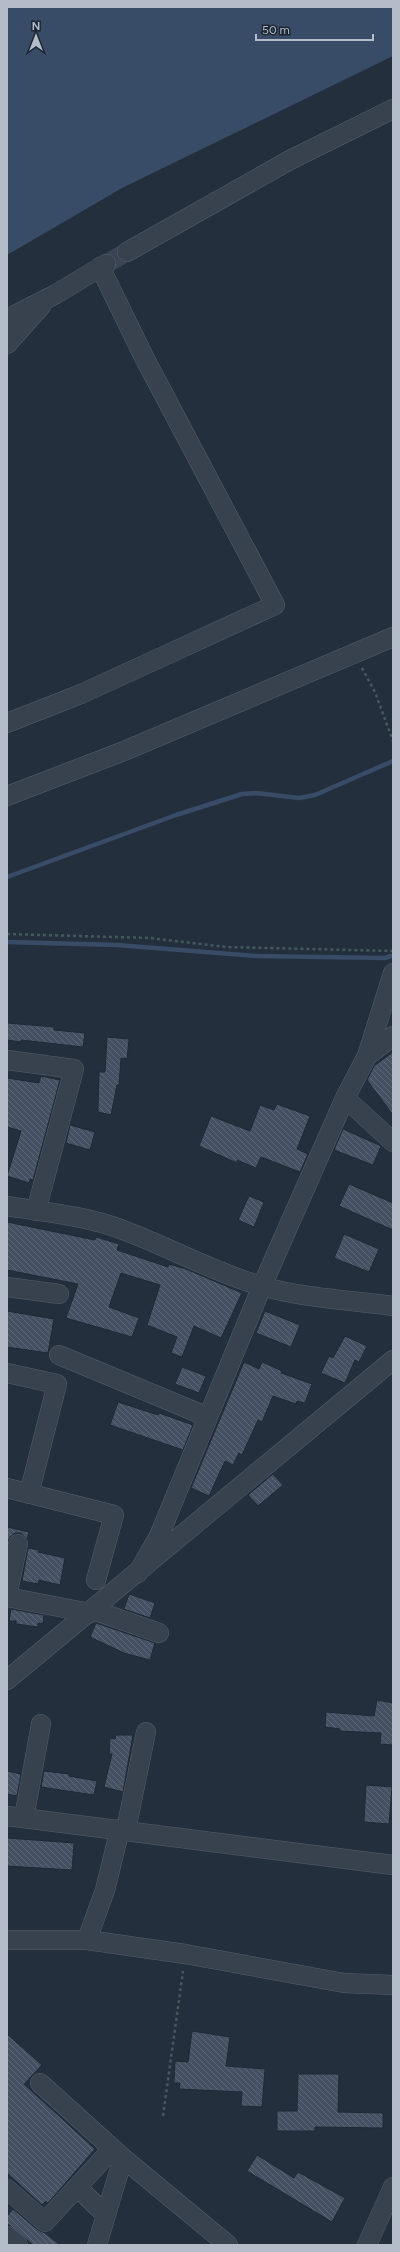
<svg xmlns="http://www.w3.org/2000/svg" width="400" height="2252" viewBox="0 0 400 2252" font-family="Figtree,sans-serif">
<defs>
<pattern id="building-back-hatch" width="6" height="6" patternUnits="userSpaceOnUse"><rect width="6" height="6" fill="#455162"/><path d="M-1 5l2 2M0 0l6 6M5-1l2 2" fill="none" stroke="#5d6877"/></pattern>
</defs>
<rect width="100%" height="100%" fill="#242f3e"/>
<path fill="#394c67" d="M 7,7 L 393,7 L 393,56 L 122,188 L 7,255 Z"/>
<g fill="none" stroke-linecap="round" stroke-linejoin="round">
<path stroke="#394c67" stroke-width="4.5" d="M 7,877 L 176,815 L 242,794 L 256,793 L 299,798 L 315,795 L 393,761
M 7,942 L 117,945 L 257,956 L 385,958 L 391,956"/>
</g>
<path fill="url(#building-back-hatch)" stroke="#1f2835" d="M 7,1023 L 54,1027 L 54,1030 L 85,1033 L 83,1047 L 21,1040 L 21,1042 L 7,1040 Z
M 107,1037 L 129,1039 L 127,1059 L 121,1058 L 119,1085 L 117,1085 L 111,1115 L 98,1112 L 99,1072 L 105,1072 Z
M 393,1052 L 393,1115 L 367,1080 L 374,1066 Z
M 41,1076 L 60,1080 L 33,1180 L 30,1179 L 29,1183 L 7,1176 L 21,1131 L 7,1127 L 7,1078 L 39,1083 Z
M 277,1104 L 310,1116 L 297,1149 L 308,1154 L 300,1172 L 261,1157 L 256,1168 L 237,1160 L 237,1163 L 199,1146 L 211,1116 L 250,1131 L 260,1105 L 274,1110 Z
M 70,1125 L 95,1132 L 90,1150 L 66,1143 Z
M 343,1129 L 381,1146 L 373,1165 L 334,1150 Z
M 349,1184 L 393,1203 L 393,1230 L 339,1206 Z
M 249,1196 L 264,1202 L 254,1227 L 238,1220 Z
M 7,1222 L 95,1240 L 96,1237 L 119,1244 L 117,1250 L 168,1267 L 169,1264 L 186,1269 L 242,1293 L 221,1338 L 194,1326 L 182,1357 L 171,1353 L 177,1337 L 147,1325 L 160,1285 L 121,1273 L 109,1307 L 139,1318 L 132,1337 L 66,1318 L 78,1284 L 7,1270 Z
M 344,1234 L 379,1249 L 369,1272 L 334,1258 Z
M 7,1311 L 54,1319 L 48,1353 L 7,1347 Z
M 265,1311 L 300,1325 L 291,1347 L 256,1333 Z
M 345,1336 L 367,1346 L 359,1362 L 355,1360 L 345,1383 L 321,1373 L 329,1356 L 333,1358 Z
M 244,1362 L 259,1369 L 262,1362 L 282,1371 L 281,1373 L 312,1384 L 305,1403 L 297,1401 L 296,1404 L 273,1396 L 262,1422 L 258,1420 L 242,1455 L 239,1453 L 233,1465 L 225,1461 L 209,1496 L 191,1488 Z
M 182,1367 L 206,1376 L 199,1393 L 175,1384 Z
M 118,1402 L 158,1415 L 159,1413 L 193,1425 L 183,1450 L 110,1425 Z
M 273,1474 L 283,1485 L 258,1506 L 248,1495 Z
M 7,1527 L 29,1532 L 27,1539 L 21,1533 L 15,1533 L 10,1537 L 7,1543 Z
M 28,1548 L 39,1550 L 38,1552 L 65,1558 L 60,1585 L 39,1580 L 38,1584 L 22,1581 Z
M 129,1594 L 155,1603 L 150,1618 L 124,1609 Z
M 11,1609 L 44,1615 L 43,1624 L 38,1623 L 38,1627 L 16,1624 L 16,1621 L 9,1621 Z
M 96,1623 L 155,1643 L 150,1660 L 124,1653 L 90,1637 Z
M 377,1700 L 393,1703 L 393,1745 L 380,1744 L 381,1733 L 339,1731 L 340,1729 L 325,1727 L 326,1712 L 374,1716 Z
M 116,1735 L 133,1735 L 123,1792 L 104,1787 L 112,1754 L 109,1754 L 110,1738 L 115,1739 Z
M 7,1771 L 21,1774 L 17,1796 L 7,1794 Z
M 44,1771 L 69,1774 L 69,1776 L 97,1781 L 94,1795 L 41,1787 Z
M 366,1785 L 392,1787 L 389,1824 L 364,1822 Z
M 7,1838 L 74,1843 L 72,1870 L 7,1866 Z
M 192,2031 L 230,2037 L 226,2066 L 265,2069 L 262,2107 L 241,2106 L 242,2092 L 179,2089 L 180,2083 L 174,2083 L 175,2061 L 188,2062 Z
M 7,2034 L 42,2065 L 24,2084 L 95,2149 L 48,2203 L 46,2201 L 42,2205 L 7,2173 Z
M 298,2074 L 339,2074 L 338,2112 L 383,2113 L 383,2128 L 315,2127 L 315,2131 L 277,2131 L 277,2111 L 297,2111 Z
M 257,2155 L 294,2178 L 298,2172 L 345,2198 L 332,2222 L 247,2171 Z
M 13,2209 L 38,2230 L 45,2233 L 60,2245 L 33,2245 L 7,2223 L 7,2216 Z"/>
<g fill="none" stroke-linecap="round" stroke-linejoin="round">
<path stroke="#3a4453" stroke-width="19" stroke-dasharray="19 10" stroke-linecap="butt" d="M 106,264 L 127,252"/>
<defs>
<path id="minor" d="M 127,252 L 290,160 L 393,109
M 7,319 L 56,294 L 106,264
M 7,344 L 41,306
M 7,723 L 81,694 L 275,605 L 145,359 L 100,267
M 7,796 L 124,751 L 393,637
M 367,1056 L 393,1036
M 7,1060 L 74,1069 L 36,1211
M 345,1098 L 393,1142
M 7,1206 C 45,1212 87,1216 123,1230 C 169,1247 213,1272 261,1286 C 303,1298 349,1300 393,1306
M 7,1287 L 59,1294
M 59,1355 L 208,1417
M 7,1373 L 57,1384 L 29,1494
M 7,1488 L 114,1515 L 96,1580
M 138,1573 L 159,1536 L 262,1286 L 345,1098 L 367,1056 L 393,973
M 7,1596 L 18,1544
M 7,1597 L 90,1613
M 93,1610 L 159,1633
M 7,1680 L 393,1360
M 7,1816 L 393,1865
M 24,1818 L 41,1724
M 126,1830 L 146,1732
M 7,1940 L 87,1940 L 185,1954 L 344,1983 L 393,1985
M 87,1940 L 105,1890 L 120,1829
M 40,2083 L 123,2158 L 228,2245
M 77,2187 L 106,2215
M 7,2189 L 45,2222 L 112,2149
M 7,2236 L 18,2245
M 97,2245 L 123,2158
M 367,2245 L 393,2187"/>
</defs>
<use href="#minor" stroke="#565f6c" stroke-width="20"/>
<path stroke="#44595c" stroke-width="2.5" stroke-dasharray="3 3" stroke-linecap="butt" d="M 362,668 L 375,692 L 393,741
M 7,934 L 150,938 L 226,947 L 393,951
M 163,2116 L 183,1971"/>
<use href="#minor" stroke="#38414e" stroke-width="19"/>
</g>
<rect width="400" height="2252" fill="none" stroke="#b4bcc9" stroke-width="16"/>
<g transform="translate(36 36)" stroke="#1d2633" stroke-width="3" paint-order="stroke">
<path d="M0-3L7 15L0 10L-7 15Z" fill="#b4bcc9"/>
<text y="-6" font-size="11" font-weight="bold" text-anchor="middle" fill="#b4bcc9">N</text>
</g>
<path d="M256 34v6h117v-6" fill="none" stroke="#b4bcc9" stroke-width="2"/>
<text x="262" y="34" font-size="12" fill="#b4bcc9" stroke="#1d2633" stroke-width="3" paint-order="stroke">50 m</text>
</svg>
